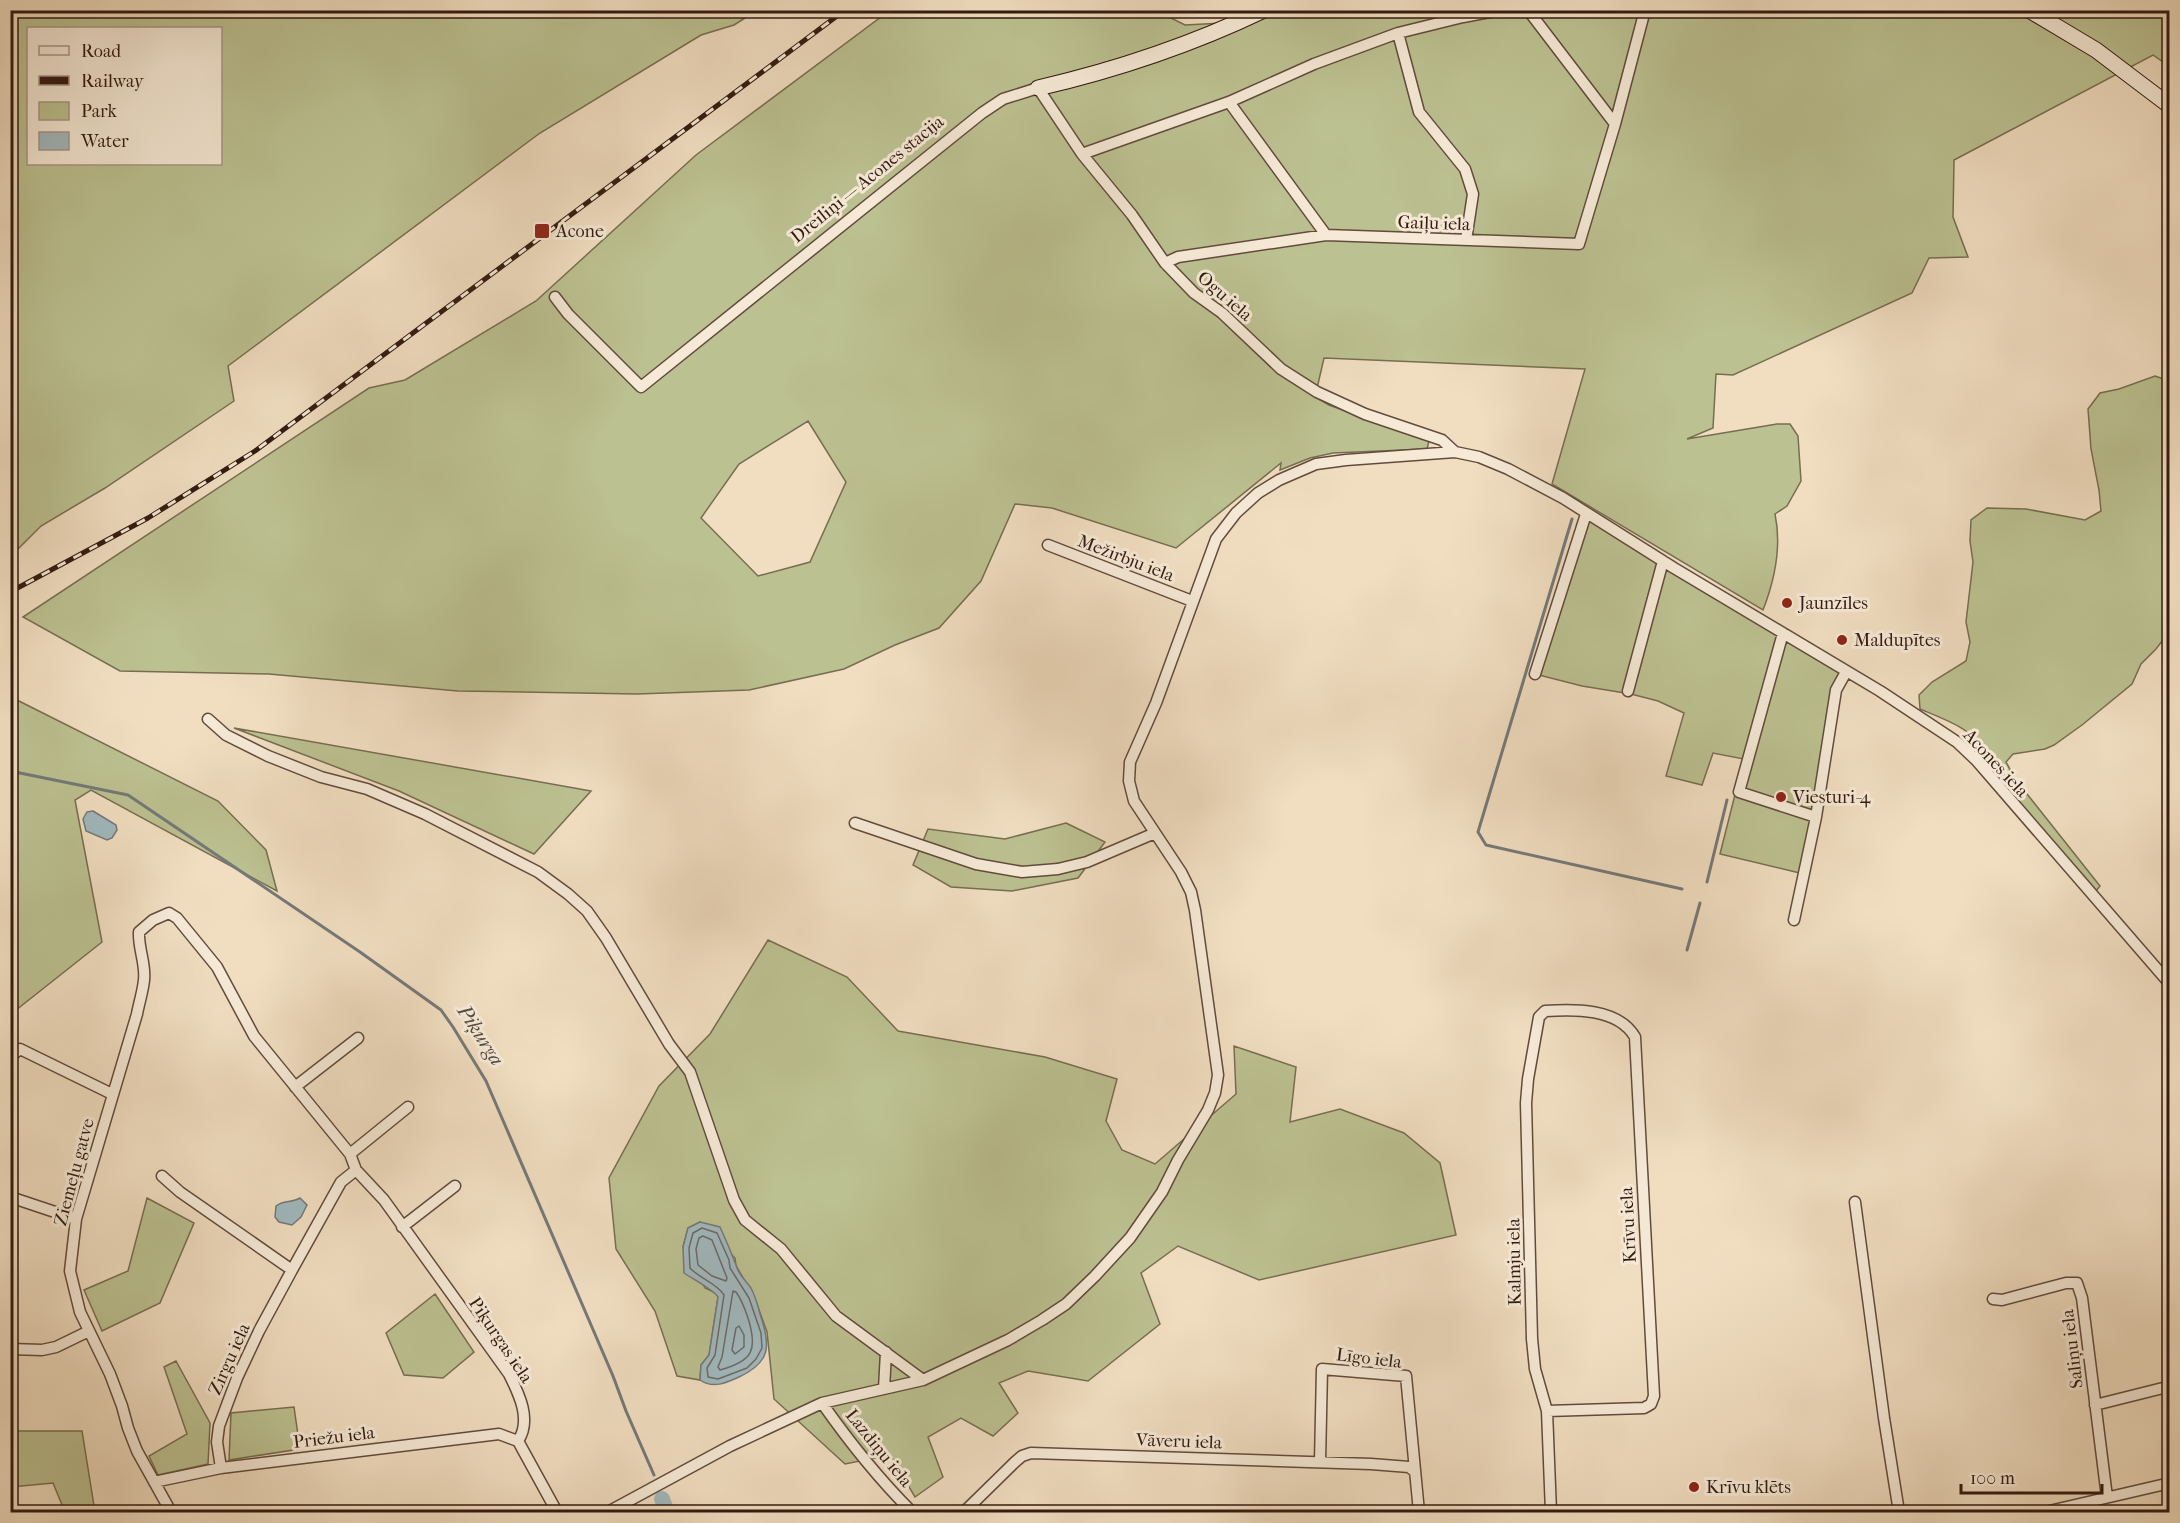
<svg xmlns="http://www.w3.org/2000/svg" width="2180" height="1523" viewBox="0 0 2180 1523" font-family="'IM FELL French Canon',serif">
<rect width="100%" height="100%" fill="#f1dec1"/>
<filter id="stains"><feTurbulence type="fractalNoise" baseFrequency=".00333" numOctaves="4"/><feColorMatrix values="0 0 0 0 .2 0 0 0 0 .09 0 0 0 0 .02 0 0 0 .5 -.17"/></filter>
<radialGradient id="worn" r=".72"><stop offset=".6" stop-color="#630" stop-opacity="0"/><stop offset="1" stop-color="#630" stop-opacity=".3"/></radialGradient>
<path fill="#bcc191" stroke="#776e51" stroke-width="1.5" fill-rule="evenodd" d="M 11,10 L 756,10 L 756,11 L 734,25 L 701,35 L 540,133 L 228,366 L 234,401 L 105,488 L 41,526 L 11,556 ZM 28,28 L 220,28 L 220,164 L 28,164 Z
M 1155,10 L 1185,25 L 1242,22 L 1245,10 L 2169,11 L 2169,66 L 2153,55 L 1954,160 L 1953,217 L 1968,257 L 1929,258 L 1912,293 L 1733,375 L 1716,374 L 1713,428 L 1687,439 L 1777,424 L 1790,424 L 1798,436 L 1801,481 L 1787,506 L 1775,514 C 1782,547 1775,579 1763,610 L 1552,484 L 1585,369 L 1324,358 L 1315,397 L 1329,405 L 1429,441 L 1427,449 L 1333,453 L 1310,458 L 1280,470 L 1281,463 L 1176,548 L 1052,508 L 1015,504 L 981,581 L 939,628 L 895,645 L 844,669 L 749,690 L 637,694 L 458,691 L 269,674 L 120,671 L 23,617 L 369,388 L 405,380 L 536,301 L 696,155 L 889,11 ZM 808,421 L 846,482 L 810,562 L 758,576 L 701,518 L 739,464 Z
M 2155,376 L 2169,381 L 2169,632 L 2156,649 L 2141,664 L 2132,684 L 2082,725 L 2054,745 L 2045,749 L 2013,754 L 2006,762 L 2016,780 L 2100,886 L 2092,896 L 1996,779 C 1994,771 1992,763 1989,756 C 1977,730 1944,719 1920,709 L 1919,695 L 1932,682 L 1966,661 L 1970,642 L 1966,622 L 1973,562 L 1970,541 L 1971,520 L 1987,508 L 2026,509 L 2085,520 L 2101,511 L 2099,490 L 2091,449 L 2088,409 L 2100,393 L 2119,389 Z
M 1586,514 L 1846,672 L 1836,690 L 1804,874 L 1720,854 L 1744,759 L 1713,753 L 1702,785 L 1666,776 L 1684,713 L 1658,701 L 1631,694 L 1582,686 L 1535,674 Z
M 11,697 L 218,801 L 266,850 L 277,891 L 91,790 L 75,800 L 102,942 L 11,1014 Z
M 234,728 L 591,791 L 534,854 L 399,791 Z
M 1066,823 L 1105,842 L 1078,878 L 1012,891 L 951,887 L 913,865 L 928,829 L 1005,839 Z
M 768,940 L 847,977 L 898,1031 L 1045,1057 L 1117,1079 L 1106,1121 L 1122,1150 L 1155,1164 L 1236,1094 L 1234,1046 L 1296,1067 L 1290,1122 L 1340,1109 L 1404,1133 L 1440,1163 L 1456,1235 L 1259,1280 L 1178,1246 L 1141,1273 L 1160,1324 L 1088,1381 L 1028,1371 L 999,1383 L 1018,1413 L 993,1436 L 961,1418 L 928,1437 L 943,1477 L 915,1497 L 890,1455 L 845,1464 L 774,1399 L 767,1332 L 754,1296 L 736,1266 L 735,1258 L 700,1222 L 688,1228 L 683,1247 L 705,1288 L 716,1293 L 718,1297 L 709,1355 L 701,1365 L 700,1380 L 677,1376 L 655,1311 L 616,1249 L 609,1178 L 659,1086 L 710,1034 Z
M 147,1198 L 194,1223 L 160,1303 L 102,1331 L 84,1290 L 128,1271 Z
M 435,1294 L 474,1352 L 443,1378 L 404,1375 L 386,1333 Z
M 176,1361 L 210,1423 L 208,1464 L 158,1475 L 149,1456 L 187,1434 L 164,1367 Z
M 294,1407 L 300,1449 L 229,1460 L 231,1413 Z
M 10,1431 L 82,1431 L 95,1512 L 65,1512 L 53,1483 L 11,1487 Z"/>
<path fill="#a1b9bf" stroke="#757979" stroke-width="1.5" d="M 93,811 L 116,825 L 117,830 L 112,838 L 107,840 L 86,831 L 83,819 L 87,812 Z
M 300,1198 L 307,1205 L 301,1217 L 292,1225 L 279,1222 L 275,1217 L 276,1206 C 283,1200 292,1203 300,1198 Z
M 700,1222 L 720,1227 C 726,1240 731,1252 736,1265 C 738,1274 746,1281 751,1288 C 755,1296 758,1306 760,1314 C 771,1346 771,1362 739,1377 C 726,1383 713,1389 700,1380 L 701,1365 L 709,1355 L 718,1297 C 714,1290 693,1279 684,1273 L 683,1247 L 688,1228 Z"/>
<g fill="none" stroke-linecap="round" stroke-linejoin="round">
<path stroke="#6a6a68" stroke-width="1.5" d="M 702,1228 L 717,1233 L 729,1260 L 730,1268 L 749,1298 L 761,1333 L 762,1348 L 756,1359 L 747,1368 L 718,1379 L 708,1377 L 707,1368 L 715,1355 L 724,1295 C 717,1283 700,1279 690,1268 L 689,1248 L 693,1233 Z
M 703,1236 L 712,1240 L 727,1278 L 726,1281 L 712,1276 L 698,1265 L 696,1249 L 699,1238 Z
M 733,1291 L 736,1292 C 742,1300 745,1309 748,1318 C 758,1350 753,1361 720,1370 L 718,1367 L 722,1357 Z
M 739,1326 L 744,1335 L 744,1347 L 735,1354 L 732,1350 L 736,1328 Z"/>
<path stroke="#757979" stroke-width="3" d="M 1572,519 L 1478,832 L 1486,845 L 1682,889
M 10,771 L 128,795 L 360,952 L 441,1010 L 453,1027 L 486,1081 L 613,1376 L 626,1411 L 654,1475
M 1707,882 L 1727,800
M 1687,950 L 1700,903"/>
<path stroke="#a1b9bf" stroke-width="16" d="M 662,1499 L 667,1512"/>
<defs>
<path id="street" d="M 1528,10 L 1615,124
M 1398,33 L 1419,112 L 1465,169 L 1473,194 L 1466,240
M 1229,102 L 1326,235
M 1082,154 L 1229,102 L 1314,64 L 1398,33 L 1463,17 L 1500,10
M 1165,263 L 1178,257 L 1326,235 L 1579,244 L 1615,124 L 1645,10
M 555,297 L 568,314 L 641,387 L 982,113 L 1003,99 L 1038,88 L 1082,154 L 1132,215 L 1165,263 L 1194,293 L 1222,313 L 1281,369 L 1317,392 L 1365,414 L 1442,440 L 1455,452
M 1048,545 L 1192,601
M 1783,633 L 1739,792 L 1816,817
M 1535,674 L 1586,514
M 1628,691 L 1663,561
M 208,719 L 226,735 L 268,756 L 321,777 L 367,789 L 425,814 L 538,872 L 568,894 L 587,911 L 606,938 L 669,1044 L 690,1072 L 734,1200 L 745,1220 L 781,1249 L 836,1316 L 923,1380
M 855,823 L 976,864 L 1022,872 L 1058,869 L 1087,862 L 1155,833
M 1794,920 L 1816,817 L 1836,690 L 1846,672
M 15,1053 L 20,1049 L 112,1094
M 295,1087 L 358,1038
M 350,1154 L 408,1107
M 162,1176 L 180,1192 L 292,1270 L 341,1182 L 356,1170
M 10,1197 L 76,1219
M 1855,1202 L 1884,1418 L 1899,1512
M 402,1227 L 455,1186
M 1993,1299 L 2002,1300 L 2066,1283 L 2077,1283 L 2082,1298 L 2107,1497
M 10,1349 L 42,1350 L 56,1347 L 89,1331
M 884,1389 L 886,1352
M 822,1403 C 850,1443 878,1478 912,1512
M 2095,1405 L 2167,1387
M 1547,1411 L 1644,1408 L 1651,1404 L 1654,1396 L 1635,1037 C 1618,1008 1574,1009 1545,1011 L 1539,1017 L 1528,1079 L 1526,1103 L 1532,1339 L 1535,1369 L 1547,1411 L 1551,1512
M 518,1441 L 557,1512
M 1320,1462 L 1322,1369 L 1406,1376 L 1419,1512
M 221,1468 L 217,1442 L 219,1426 L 237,1378 L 259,1331 L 292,1270
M 154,1482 L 221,1468 L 499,1434 L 518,1441
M 171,1512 L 137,1451 L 128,1428 L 122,1406 L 110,1374 L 80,1312 L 70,1271 L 76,1219 L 137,1014 C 139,1003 143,991 144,980 C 146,964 138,948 139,932 L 153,920 L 169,913 L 177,918 L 217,967 L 254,1036 L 350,1154 L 356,1170 L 384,1200 L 509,1374 C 519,1394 532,1420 518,1441
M 608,1512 L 730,1446 L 822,1403 L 923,1380 L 1008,1340 L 1042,1320 L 1066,1304 L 1095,1276 L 1130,1238 L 1162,1192 L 1178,1160 L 1208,1110 L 1215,1093 L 1218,1075 L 1195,910 L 1191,892 L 1181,872 L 1134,801 L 1129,781 L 1130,762 L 1156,703 L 1216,539 L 1236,513 L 1258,493 L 1279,480 L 1316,464 L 1346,460 L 1455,452 L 1479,457 L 1508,469 L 1563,498 L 1674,568 L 1880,691 L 1957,742 L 1976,760 L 2170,984
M 964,1512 L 1015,1462 L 1022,1456 L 1031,1453 L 1371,1464 L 1409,1467 L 1414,1471
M 2045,1512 L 2170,1483"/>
<path id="secondary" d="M 2029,10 L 2096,50 L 2170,106
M 1038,88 C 1116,70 1191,45 1264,10"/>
</defs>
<use href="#street" stroke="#624b3d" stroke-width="13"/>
<use href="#secondary" stroke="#321a11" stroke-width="17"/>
<use href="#street" stroke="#f6ead7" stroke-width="10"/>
<use href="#secondary" stroke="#f6ead7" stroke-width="15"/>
<defs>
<path id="rail" d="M 10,592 L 148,518 L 255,451 L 845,10"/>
</defs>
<use href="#rail" stroke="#321a11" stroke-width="5"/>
<use href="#rail" stroke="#f6ead7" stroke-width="3" stroke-dasharray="9" stroke-linecap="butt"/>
</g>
<g fill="#8f2418" stroke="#f6ead7" stroke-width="2">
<rect x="534" y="223" width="16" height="16" rx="3"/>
<circle cx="1787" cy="603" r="6"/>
<circle cx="1842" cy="640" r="6"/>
<circle cx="1781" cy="797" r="6"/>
<circle cx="1694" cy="1487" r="6"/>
</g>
<g text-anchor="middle" stroke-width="6" stroke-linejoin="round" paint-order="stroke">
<g font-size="18" fill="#321a11" stroke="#f6ead7">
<text transform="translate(867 179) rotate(-39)" y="6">Dreiliņi — Acones stacija</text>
<text transform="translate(1434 223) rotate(2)" y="6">Gaiļu iela</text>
<text transform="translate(1225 296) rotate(41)" y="6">Ogu iela</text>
<text transform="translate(1126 558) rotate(21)" y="6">Mežirbju iela</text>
<text transform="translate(1996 763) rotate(47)" y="6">Acones iela</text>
<text transform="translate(74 1172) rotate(-75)" y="6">Ziemeļu gatve</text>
<text transform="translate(1628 1225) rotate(-93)" y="6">Krīvu iela</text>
<text transform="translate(1514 1262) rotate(-91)" y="6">Kalmju iela</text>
<text transform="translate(501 1340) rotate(56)" y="6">Piķurgas iela</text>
<text transform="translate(2072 1349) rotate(-97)" y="6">Saliņu iela</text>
<text transform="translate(1369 1358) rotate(7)" y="6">Līgo iela</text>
<text transform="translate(229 1359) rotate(-66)" y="6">Zirgu iela</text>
<text transform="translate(334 1437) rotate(-7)" y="6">Priežu iela</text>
<text transform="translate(1179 1441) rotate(2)" y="6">Vāveru iela</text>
<text transform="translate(879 1448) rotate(51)" y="6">Lazdiņu iela</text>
</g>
<g font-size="18" fill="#321a11" stroke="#f6ead7" text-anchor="start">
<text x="556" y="237">Acone</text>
<text x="1799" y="609">Jaunzīles</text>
<text x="1854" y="646">Maldupītes</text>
<text x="1793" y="803">Viesturi-4</text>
<text x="1706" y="1493">Krīvu klēts</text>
</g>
<g font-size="20" font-style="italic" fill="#534a45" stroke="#f6ead7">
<text transform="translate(481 1035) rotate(57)" y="7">Piķurga</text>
</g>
</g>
<rect width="2180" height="1523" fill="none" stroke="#f1dec1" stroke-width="36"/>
<rect x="12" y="12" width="2156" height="1499" fill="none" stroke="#321a11" stroke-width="3"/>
<rect x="18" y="18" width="2144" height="1487" fill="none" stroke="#321a11" stroke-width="1.5"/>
<rect x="27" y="27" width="195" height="138" fill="#f6ead7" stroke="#a89788" stroke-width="1.5"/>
<rect x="39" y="46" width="30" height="9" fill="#f6ead7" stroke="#a89788" stroke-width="1.5"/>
<text x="81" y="57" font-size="18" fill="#321a11">Road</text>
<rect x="39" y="76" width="30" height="9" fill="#321a11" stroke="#a89788" stroke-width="1.5"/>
<text x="81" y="87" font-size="18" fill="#321a11">Railway</text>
<rect x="39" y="102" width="30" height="18" fill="#bcc191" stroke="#a89788" stroke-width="1.5"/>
<text x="81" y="117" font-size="18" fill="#321a11">Park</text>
<rect x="39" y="132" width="30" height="18" fill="#a1b9bf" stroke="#a89788" stroke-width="1.5"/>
<text x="81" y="147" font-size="18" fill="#321a11">Water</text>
<path d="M1961 1484v9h141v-9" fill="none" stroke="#321a11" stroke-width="3"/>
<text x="1970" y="1484" font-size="18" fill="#321a11" stroke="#f6ead7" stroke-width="4.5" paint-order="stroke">100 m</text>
<rect width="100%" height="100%" filter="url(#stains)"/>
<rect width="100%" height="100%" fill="url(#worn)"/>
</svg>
